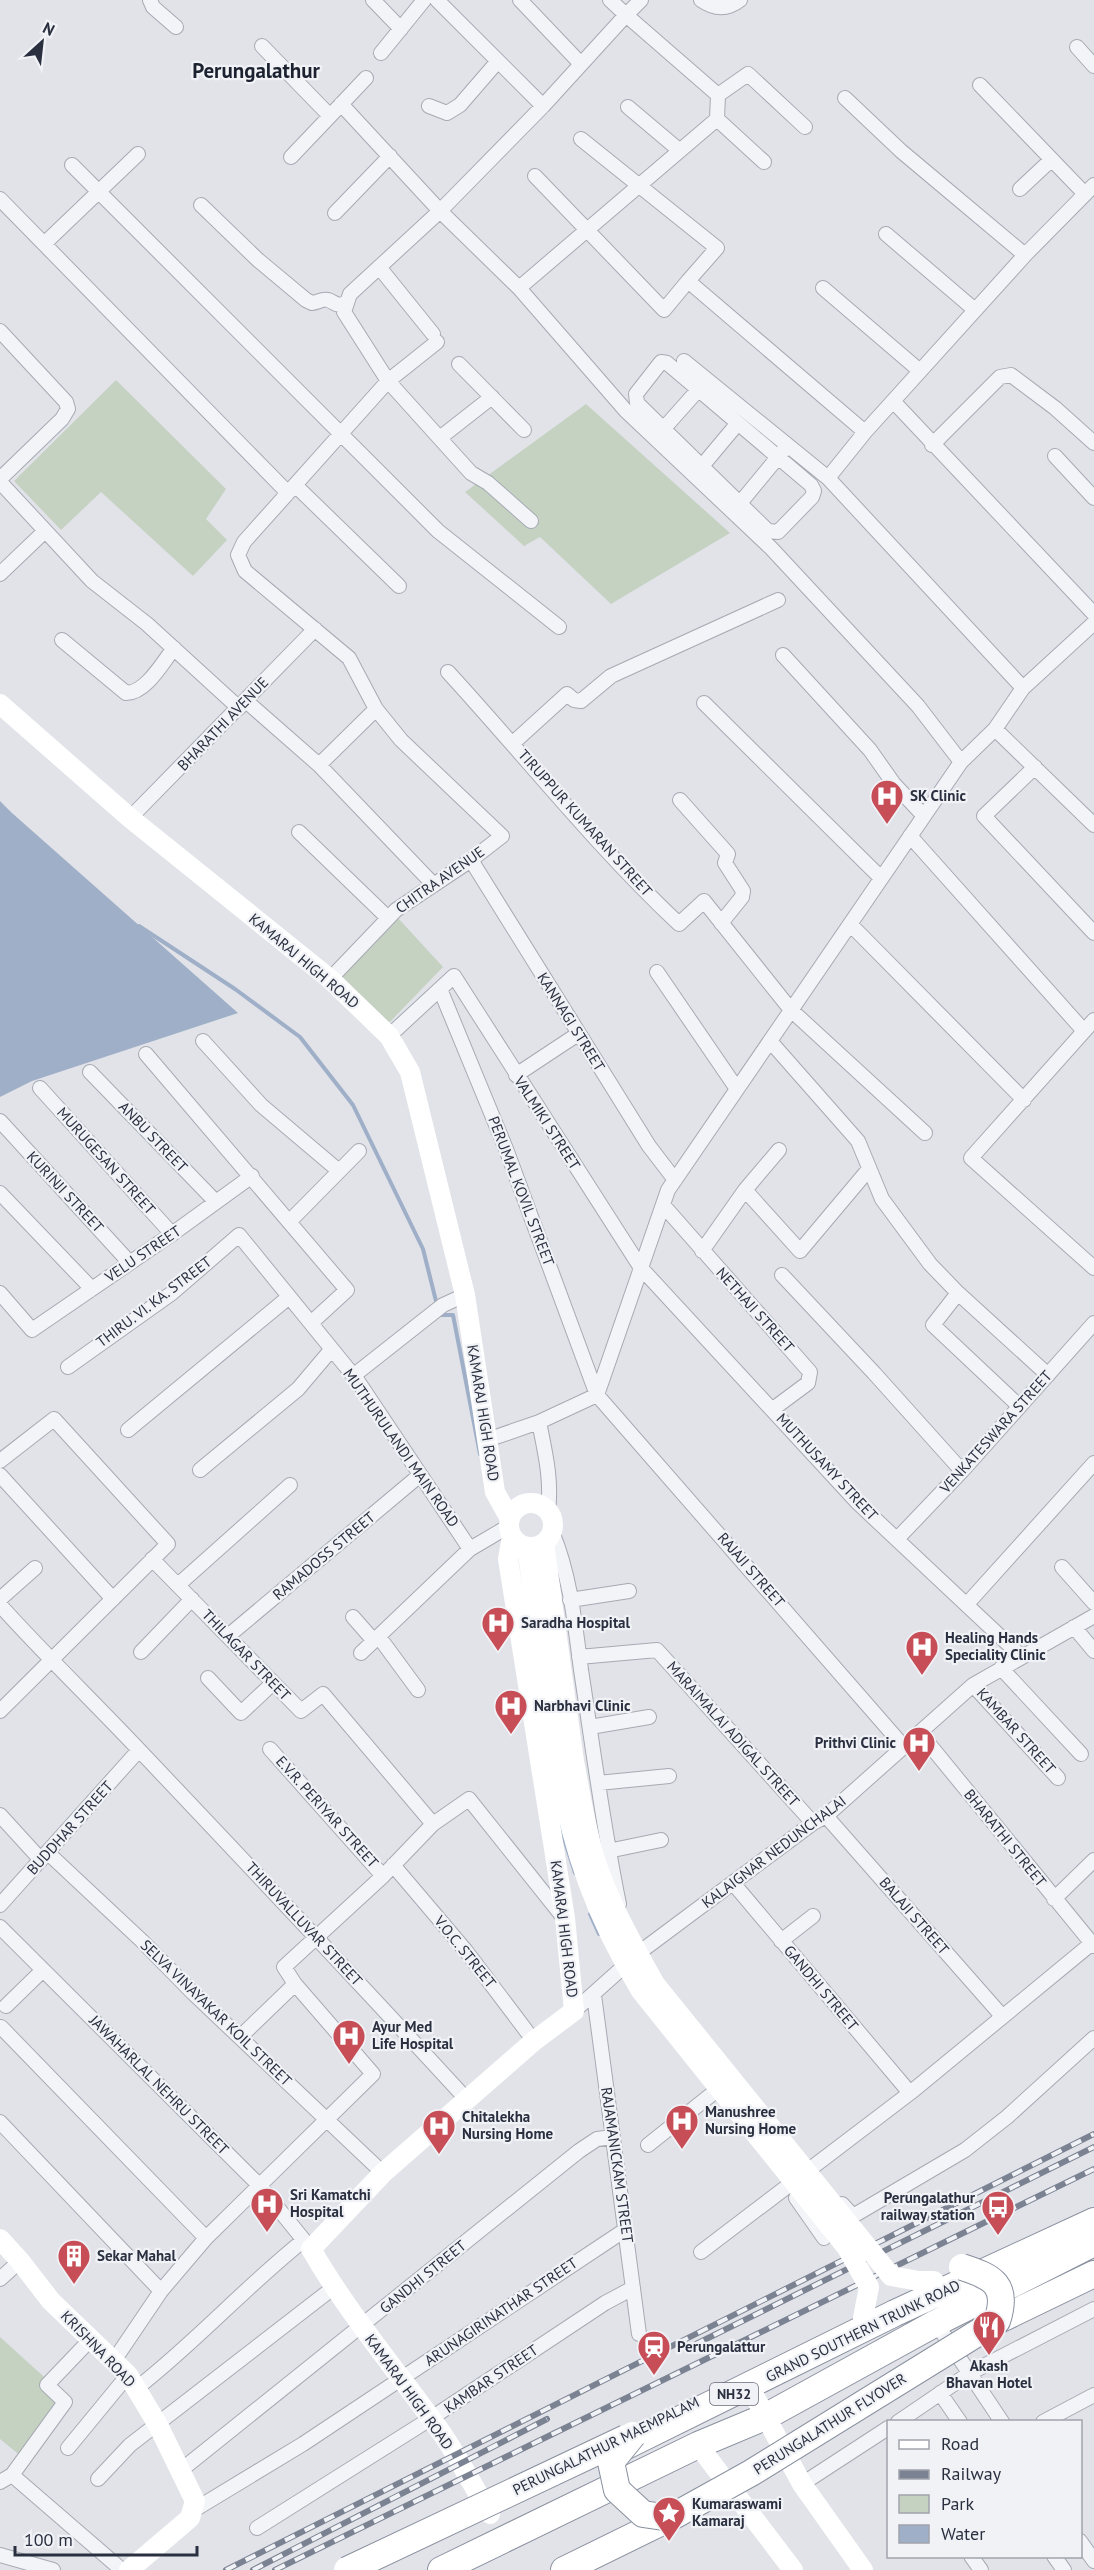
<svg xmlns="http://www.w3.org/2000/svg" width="1094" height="2570" viewBox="0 0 1094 2570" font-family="'PT Sans',sans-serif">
<rect width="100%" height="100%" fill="#e1e3e9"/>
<path fill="#c5d2c2" d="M 116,380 L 226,489 L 206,519 L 227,540 L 193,576 L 101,492 L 61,530 L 14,481 Z
M 586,404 L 730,533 L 611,604 L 540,537 L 524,546 L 465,492 Z
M 398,918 L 443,967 L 385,1027 L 337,982 Z
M 0,2337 L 53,2385 L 64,2407 L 22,2457 L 0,2439 Z"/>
<path fill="#9eafc7" d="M 0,801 L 12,813 L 238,1013 L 32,1081 L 0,1097 Z"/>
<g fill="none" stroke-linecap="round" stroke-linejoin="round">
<path stroke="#9eafc7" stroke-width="4" d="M 139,926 L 235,989 L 300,1037 L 353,1105 L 423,1249 L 437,1305
M 439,1313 L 440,1315 L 453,1315 L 480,1454
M 560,1826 L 575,1873
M 590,1914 L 599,1934"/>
<defs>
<path id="street" d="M 150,0 L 153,7 L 176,27
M 373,0 L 401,29
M 437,0 L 543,106
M 520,0 L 581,64
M 641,0 L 626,15 L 718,95
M 701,0 C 714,9 727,10 740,0
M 262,46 L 330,116 L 366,78
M 1077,47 L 1094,66
M 381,53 L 424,0
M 980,85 L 1085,194
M 718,95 L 748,74 L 805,127
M 845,98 L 901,151 L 1025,255
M 341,104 L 440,211 L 519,288 L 626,411 L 771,548 L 918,706 L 961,762
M 429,106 L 447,113 L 460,105 L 498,61
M 628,107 L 679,150
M 717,119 L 764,162
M 581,139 L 717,248 L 688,281 L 865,432
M 291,157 L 330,116
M 72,165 L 438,531 L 559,627
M 535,176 L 664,310 L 688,281
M 1020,189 L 1051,160
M 0,199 L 288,493
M 201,205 L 258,260 L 306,300 L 312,303 C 317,303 323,298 328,300 C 337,303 336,308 347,302
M 335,213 L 390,156
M 886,234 L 975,310
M 44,244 L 138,154
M 379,267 L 433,334
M 519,288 L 717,119 L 718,95
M 823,288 L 920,371
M 0,331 L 66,402 L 68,409 L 62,419 L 0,479
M 437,342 L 388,381 L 344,312 L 350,294 L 440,211 L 543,106 L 626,15 L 610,0
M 684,361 L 828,478 L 1023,688
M 661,362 L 667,363 L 811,485 L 814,491 L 812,497 L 778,532 L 768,531 L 637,403 L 636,394 Z
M 459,364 L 524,430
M 893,401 L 1094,614
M 658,435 L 698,390
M 441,437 L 492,397
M 932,445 L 1000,377 L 1011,375 L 1055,408 L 1094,443
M 1055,456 L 1094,498
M 702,466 L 738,423
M 828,478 L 865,432 L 1025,255 L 1094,185
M 0,482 L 92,581 L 147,624 L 239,708
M 295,485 L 399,586
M 736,508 L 783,451
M 0,574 L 45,531
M 62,640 L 126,693 C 146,693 163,662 174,648
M 783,655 L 870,750 L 894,784 L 924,816
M 448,672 C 525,756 596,846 679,924 L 704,901 L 791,1010 L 925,1133
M 246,701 L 319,765 L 434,885
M 704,703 L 881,878
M 995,729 L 1094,825
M 513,743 L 567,694 L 574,700 L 581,701 L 611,676 L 778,600
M 319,765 L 376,709
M 1035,767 L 984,816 L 1094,933
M 680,800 L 728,854 L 725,863 L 743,891 L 742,897 L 721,923
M 130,818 L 315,629
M 299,832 L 388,918
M 910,836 L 1084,1031
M 471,860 L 649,1146 L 675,1180
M 850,924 L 1024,1100
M 657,972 L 737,1089
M 330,979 L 396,910 L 471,860 L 502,836 L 401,740 L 376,709 L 349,658 L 245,571 L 238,555 L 244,542 L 388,381 L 471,473 L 488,483 L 531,521
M 440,989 L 506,1149 L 597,1395 L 904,1747
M 1094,1020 L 971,1158 L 1094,1268
M 389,1036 L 454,976 L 641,1268 L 858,1503 L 1022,1657
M 203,1041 L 261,1105 L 339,1171
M 770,1041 L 858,1141 L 882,1199 L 930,1264 L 958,1293 L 1048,1375
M 146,1054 L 347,1290 L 311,1323
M 90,1072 L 216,1202
M 516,1075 L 578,1034
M 40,1088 L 172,1234
M 0,1121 L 130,1263
M 745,1190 L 779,1150
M 0,1193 L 92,1289
M 663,1205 L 810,1372 L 808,1383 L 773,1409
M 290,1221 L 359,1151
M 702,1251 L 745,1190 L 800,1251 L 869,1169
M 782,1275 L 874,1373 L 962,1471
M 0,1293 L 32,1330 L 172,1234 L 252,1176
M 958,1293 L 933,1325 L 1019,1406
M 68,1367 L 172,1293 L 239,1235 L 357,1380 L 470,1549
M 353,1376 L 443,1305 L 465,1295
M 539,1422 C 545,1452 552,1480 548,1511
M 128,1430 L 289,1297
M 487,1440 L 539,1422 L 597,1395 L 668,1190 L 961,762 L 995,729 L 1023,688 L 1094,623
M 0,1461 L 54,1419 L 168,1544 L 0,1711
M 200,1470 L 298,1389 L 331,1350
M 0,1475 L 113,1599
M 552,1532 C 570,1574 575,1624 581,1670 C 593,1748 603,1827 619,1904
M 897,1539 L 962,1471 L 1094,1323
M 152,1559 L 301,1711 L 323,1694 L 433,1824
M 1062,1567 L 1094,1603
M 178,1585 L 290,1485
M 0,1599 L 35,1568
M 570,1600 L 629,1591
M 967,1604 L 1094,1463
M 0,1605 C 46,1656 95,1703 142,1753 C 251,1868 360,1983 468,2101
M 353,1617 L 374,1641
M 1074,1627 L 1094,1651
M 228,1636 L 420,1475
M 379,1637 L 418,1690
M 141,1652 L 192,1599
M 361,1653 L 470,1549 L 509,1526
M 579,1657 L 657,1650 L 813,1823
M 1001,1668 L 1081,1754
M 208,1678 L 241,1713 L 273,1683
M 973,1685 L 1058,1778
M 590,1727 L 649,1717
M 920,1733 L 1094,1946
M 270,1749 L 383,1876
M 598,1783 L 669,1776
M 0,1815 L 41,1860
M 826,1816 L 1002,2016
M 608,1851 L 661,1840
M 48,1853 L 142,1941 L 193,1993 L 383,2173
M 393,1865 L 466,1951 L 534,2041
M 733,1883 L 910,2093
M 1054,1899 L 1094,1860
M 0,1905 L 139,1750
M 0,1927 L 260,2186 L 311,2249
M 781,1941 L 813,1916
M 594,1995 L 639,2334
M 6,2006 L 43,1970
M 574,2011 L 640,1952 L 813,1823 L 826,1816 L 973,1685 L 1094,1616
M 1,2027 L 206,2238
M 240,2037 L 295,1984
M 0,2122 L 161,2291
M 648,2145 L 712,2094
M 796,2198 L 824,2238
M 842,2204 L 853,2216 L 965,2150 L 1007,2117 L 1094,2038
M 701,2252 L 910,2093 L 1091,1944
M 0,2279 L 20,2261
M 936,2323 L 1002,2422
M 113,2362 L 161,2291 L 206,2238 L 373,2074 L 295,1984 L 284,1967 L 383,1876 L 433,1824 L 469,1799 L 563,1917
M 137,2388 C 196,2342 245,2287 304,2240
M 940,2393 L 960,2422
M 898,2422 L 970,2373 L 1094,2309
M 1043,2422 L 1094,2395
M 68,2448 L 128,2375
M 180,2471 L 579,2151 L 597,2139 L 613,2137
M 12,2475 L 122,2570
M 98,2479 L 130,2445 L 333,2288
M 0,2482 L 12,2475 L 65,2402 L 47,2385 L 91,2339
M 802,2484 L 888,2428
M 194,2510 L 303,2444 L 625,2230
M 257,2528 L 430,2419 L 605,2303 L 633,2288
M 1080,2541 L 1094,2561
M 0,2555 L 53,2570
M 971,2556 L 981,2570
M 1054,2556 L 1064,2570"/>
<path id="highway" d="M 997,2321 L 1094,2274
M 614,2452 L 895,2313 L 1094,2221
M 441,2570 L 698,2445 L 765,2417 L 936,2323 L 1094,2243
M 564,2570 L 670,2518"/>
</defs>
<use href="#street" stroke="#a6aab3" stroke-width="16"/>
<use href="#highway" stroke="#89909f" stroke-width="28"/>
<use href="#street" stroke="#f3f4f7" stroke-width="14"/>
<path stroke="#fff" stroke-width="20" d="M 0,704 L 130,818 L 330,979 L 389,1036 L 410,1072 L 465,1295 L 495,1492 L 510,1519
M509 1525a22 22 0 1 1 44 0a22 22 0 1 1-44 0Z
M 544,1543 L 574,1761
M 527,1547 L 558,1765
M 0,2239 L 20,2261 L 51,2301 L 128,2375 L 158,2425 L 195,2501 L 190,2518 L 129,2570
M 749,2386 L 802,2484 L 863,2570
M 698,2445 L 793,2570
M 490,2514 C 474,2488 460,2460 443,2435 C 399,2373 349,2315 311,2249 L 383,2173 L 534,2041 L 574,2011 L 565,1918 L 508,1559 L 512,1536"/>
<use href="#highway" stroke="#fff" stroke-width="26"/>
<defs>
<path id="rail" d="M 694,2345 L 1094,2147
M 226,2570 L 1094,2134
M 253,2570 L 547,2419
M 275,2570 L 1094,2169"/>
</defs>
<use href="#rail" stroke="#7b8292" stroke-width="6"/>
<use href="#rail" stroke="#f0f2f6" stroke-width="4" stroke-dasharray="11" stroke-linecap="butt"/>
<defs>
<path id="highway-bridge" d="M 633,2435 L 611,2462 L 617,2490 L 643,2514 L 670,2518 L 751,2473 L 997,2321 C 1009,2285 993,2277 962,2267
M 347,2570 L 626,2438"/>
</defs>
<use href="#highway-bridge" stroke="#89909f" stroke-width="28" stroke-linecap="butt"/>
<path stroke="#fff" stroke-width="20" d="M 574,1761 C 580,1793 585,1825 594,1856 C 608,1901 632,1943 655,1984 L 891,2276 L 919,2281 L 934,2281
M 558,1765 C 572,1850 596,1917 641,1991 L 847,2248 L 869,2287 L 863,2318"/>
<use href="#highway-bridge" stroke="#fff" stroke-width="26"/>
</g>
<defs>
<symbol id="hospital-pin" viewBox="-11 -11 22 30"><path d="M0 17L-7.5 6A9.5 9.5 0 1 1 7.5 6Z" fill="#c74d56" stroke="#f0f2f6"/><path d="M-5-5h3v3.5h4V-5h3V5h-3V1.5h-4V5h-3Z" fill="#fff"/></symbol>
<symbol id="bus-pin" viewBox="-11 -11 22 30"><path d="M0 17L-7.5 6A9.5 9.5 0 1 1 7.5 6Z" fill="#c74d56" stroke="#f0f2f6"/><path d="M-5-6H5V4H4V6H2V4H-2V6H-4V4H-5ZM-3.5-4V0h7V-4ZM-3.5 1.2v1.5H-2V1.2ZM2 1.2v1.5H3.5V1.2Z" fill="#fff"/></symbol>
<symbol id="building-pin" viewBox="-11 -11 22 30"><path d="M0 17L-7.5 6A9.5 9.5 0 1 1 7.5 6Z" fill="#c74d56" stroke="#f0f2f6"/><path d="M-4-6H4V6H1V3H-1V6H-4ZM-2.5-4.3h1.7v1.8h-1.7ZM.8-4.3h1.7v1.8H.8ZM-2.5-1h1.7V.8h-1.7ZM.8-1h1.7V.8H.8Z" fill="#fff"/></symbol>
<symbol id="restaurant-pin" viewBox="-11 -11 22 30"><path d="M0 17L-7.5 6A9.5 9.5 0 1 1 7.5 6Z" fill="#c74d56" stroke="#f0f2f6"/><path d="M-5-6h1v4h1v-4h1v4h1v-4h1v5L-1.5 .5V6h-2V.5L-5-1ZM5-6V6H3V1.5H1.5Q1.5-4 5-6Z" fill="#fff"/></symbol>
<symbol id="station-pin" viewBox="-11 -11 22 30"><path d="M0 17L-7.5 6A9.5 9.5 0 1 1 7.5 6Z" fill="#c74d56" stroke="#f0f2f6"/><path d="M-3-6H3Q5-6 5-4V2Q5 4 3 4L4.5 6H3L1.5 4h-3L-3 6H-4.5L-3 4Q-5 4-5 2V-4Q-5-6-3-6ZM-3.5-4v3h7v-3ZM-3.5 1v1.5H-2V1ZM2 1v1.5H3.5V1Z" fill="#fff"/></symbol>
<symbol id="sight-pin" viewBox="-11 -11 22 30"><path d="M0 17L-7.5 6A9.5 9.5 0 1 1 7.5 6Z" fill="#c74d56" stroke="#f0f2f6"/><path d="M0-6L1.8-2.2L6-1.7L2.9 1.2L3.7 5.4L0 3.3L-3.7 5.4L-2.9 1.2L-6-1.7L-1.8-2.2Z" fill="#fff"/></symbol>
</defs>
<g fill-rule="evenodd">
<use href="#hospital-pin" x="868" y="777" width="38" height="52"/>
<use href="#hospital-pin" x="479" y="1604" width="38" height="52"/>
<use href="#hospital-pin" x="903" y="1628" width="38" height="52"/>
<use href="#hospital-pin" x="492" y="1687" width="38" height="52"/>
<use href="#hospital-pin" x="900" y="1724" width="38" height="52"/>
<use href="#hospital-pin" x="330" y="2017" width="38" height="52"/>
<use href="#hospital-pin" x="663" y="2102" width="38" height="52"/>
<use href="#hospital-pin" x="420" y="2107" width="38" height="52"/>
<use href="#hospital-pin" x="248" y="2185" width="38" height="52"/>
<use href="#bus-pin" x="979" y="2188" width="38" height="52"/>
<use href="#building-pin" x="55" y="2237" width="38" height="52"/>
<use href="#restaurant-pin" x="970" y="2308" width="38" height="52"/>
<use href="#station-pin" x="635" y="2328" width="38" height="52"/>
<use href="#sight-pin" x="650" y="2494" width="38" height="52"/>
</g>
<g text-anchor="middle" stroke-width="4.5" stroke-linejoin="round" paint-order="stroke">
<rect fill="#f0f2f6" stroke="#656a77" stroke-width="1.5" x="710" y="2383" width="48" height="22" rx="4.5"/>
<g font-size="14" font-weight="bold" fill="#2a3040">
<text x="734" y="2399">NH32</text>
</g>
<g font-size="15" fill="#2a3040" stroke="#f0f2f6">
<text transform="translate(223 724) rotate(-46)" y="5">BHARATHI AVENUE</text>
<text transform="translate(585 823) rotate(48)" y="5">TIRUPPUR KUMARAN STREET</text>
<text transform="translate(440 880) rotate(-35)" y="5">CHITRA AVENUE</text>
<text transform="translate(304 961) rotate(40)" y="5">KAMARAJ HIGH ROAD</text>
<text transform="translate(571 1022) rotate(58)" y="5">KANNAGI STREET</text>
<text transform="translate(547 1123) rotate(57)" y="5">VALMIKI STREET</text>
<text transform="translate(153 1137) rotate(46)" y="5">ANBU STREET</text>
<text transform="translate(106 1161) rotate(48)" y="5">MURUGESAN STREET</text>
<text transform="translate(521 1191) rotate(69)" y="5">PERUMAL KOVIL STREET</text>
<text transform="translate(65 1192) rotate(47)" y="5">KURINJI STREET</text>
<text transform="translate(143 1254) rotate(-34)" y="5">VELU STREET</text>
<text transform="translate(154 1302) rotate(-37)" y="5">THIRU. VI. KA. STREET</text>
<text transform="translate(755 1310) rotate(48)" y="5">NETHAJI STREET</text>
<text transform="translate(483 1413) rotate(81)" y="5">KAMARAJ HIGH ROAD</text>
<text transform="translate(996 1432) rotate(-48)" y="5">VENKATESWARA STREET</text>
<text transform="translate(401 1448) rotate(55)" y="5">MUTHURULANDI MAIN ROAD</text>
<text transform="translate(827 1467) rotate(47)" y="5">MUTHUSAMY STREET</text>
<text transform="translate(324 1556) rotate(-40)" y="5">RAMADOSS STREET</text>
<text transform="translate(751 1570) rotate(49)" y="5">RAJAJI STREET</text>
<text transform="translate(246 1655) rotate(46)" y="5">THILAGAR STREET</text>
<text transform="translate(1016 1731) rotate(48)" y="5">KAMBAR STREET</text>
<text transform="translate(733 1734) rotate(48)" y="5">MARAIMALAI ADIGAL STREET</text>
<text transform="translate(327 1812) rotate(48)" y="5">E.V.R. PERIYAR STREET</text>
<text transform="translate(70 1828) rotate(-48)" y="5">BUDDHAR STREET</text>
<text transform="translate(1005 1838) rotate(51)" y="5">BHARATHI STREET</text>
<text transform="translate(774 1852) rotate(-37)" y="5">KALAIGNAR NEDUNCHALAI</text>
<text transform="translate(914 1916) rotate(49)" y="5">BALAJI STREET</text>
<text transform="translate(304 1924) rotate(47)" y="5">THIRUVALLUVAR STREET</text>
<text transform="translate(564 1929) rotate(83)" y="5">KAMARAJ HIGH ROAD</text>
<text transform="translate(465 1952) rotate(51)" y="5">V.O.C. STREET</text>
<text transform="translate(821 1988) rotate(50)" y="5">GANDHI STREET</text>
<text transform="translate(216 2013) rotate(44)" y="5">SELVA VINAYAKAR KOIL STREET</text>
<text transform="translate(159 2085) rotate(45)" y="5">JAWAHARLAL NEHRU STREET</text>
<text transform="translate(617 2165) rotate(82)" y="5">RAJAMANICKAM STREET</text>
<text transform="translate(423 2277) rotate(-39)" y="5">GANDHI STREET</text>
<text transform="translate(501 2312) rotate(-34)" y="5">ARUNAGIRINATHAR STREET</text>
<text transform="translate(863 2331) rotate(-26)" y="5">GRAND SOUTHERN TRUNK ROAD</text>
<text transform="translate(98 2349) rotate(46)" y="5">KRISHNA ROAD</text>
<text transform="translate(491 2379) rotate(-34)" y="5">KAMBAR STREET</text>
<text transform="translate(409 2392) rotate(54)" y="5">KAMARAJ HIGH ROAD</text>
<text transform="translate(830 2424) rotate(-32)" y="5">PERUNGALATHUR FLYOVER</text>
<text transform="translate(606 2446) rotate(-26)" y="5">PERUNGALATHUR MAEMPALAM</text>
</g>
<g font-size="15" font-weight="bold" fill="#2a3040" stroke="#f0f2f6" text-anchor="start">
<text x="910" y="801">SK Clinic</text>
<text x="521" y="1628">Saradha Hospital</text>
<text x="945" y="1643">Healing Hands<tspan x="945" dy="17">Speciality Clinic</tspan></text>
<text x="534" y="1711">Narbhavi Clinic</text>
<text x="896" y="1748" text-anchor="end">Prithvi Clinic</text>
<text x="372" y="2032">Ayur Med<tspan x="372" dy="17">Life Hospital</tspan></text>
<text x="705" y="2117">Manushree<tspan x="705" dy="17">Nursing Home</tspan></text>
<text x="462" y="2122">Chitalekha<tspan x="462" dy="17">Nursing Home</tspan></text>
<text x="290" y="2200">Sri Kamatchi<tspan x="290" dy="17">Hospital</tspan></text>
<text x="975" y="2203" text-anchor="end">Perungalathur<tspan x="975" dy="17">railway station</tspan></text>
<text x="97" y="2261">Sekar Mahal</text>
<text x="677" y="2352">Perungalattur</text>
<text x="989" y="2371" text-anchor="middle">Akash<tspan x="989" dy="17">Bhavan Hotel</tspan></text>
<text x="692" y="2509">Kumaraswami<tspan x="692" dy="17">Kamaraj</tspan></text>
</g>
<g font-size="21" font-weight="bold" fill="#1c2230" stroke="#f0f2f6">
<text x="256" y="78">Perungalathur</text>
</g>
</g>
<rect x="887" y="2420" width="195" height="138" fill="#f0f2f6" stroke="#a1a4ad" stroke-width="1.5"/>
<rect x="899" y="2440" width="30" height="9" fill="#ffffff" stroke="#a1a4ad" stroke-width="1.5"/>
<text x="941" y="2450" font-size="18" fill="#2a3040">Road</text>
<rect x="899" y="2470" width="30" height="9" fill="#7b8292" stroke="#a1a4ad" stroke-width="1.5"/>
<text x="941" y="2480" font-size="18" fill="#2a3040">Railway</text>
<rect x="899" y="2495" width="30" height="18" fill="#c5d2c2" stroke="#a1a4ad" stroke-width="1.5"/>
<text x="941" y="2510" font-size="18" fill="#2a3040">Park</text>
<rect x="899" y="2525" width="30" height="18" fill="#9eafc7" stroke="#a1a4ad" stroke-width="1.5"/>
<text x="941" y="2540" font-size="18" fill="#2a3040">Water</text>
<g transform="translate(42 42) rotate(27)" stroke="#f0f2f6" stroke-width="4.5" paint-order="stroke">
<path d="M0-4.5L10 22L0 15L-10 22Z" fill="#2a3040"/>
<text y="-9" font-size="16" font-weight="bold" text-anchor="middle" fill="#2a3040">N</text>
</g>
<path d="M15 2546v9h182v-9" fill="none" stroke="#2a3040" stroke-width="3"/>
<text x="24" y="2546" font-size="18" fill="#2a3040" stroke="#f0f2f6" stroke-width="4.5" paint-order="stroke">100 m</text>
</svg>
